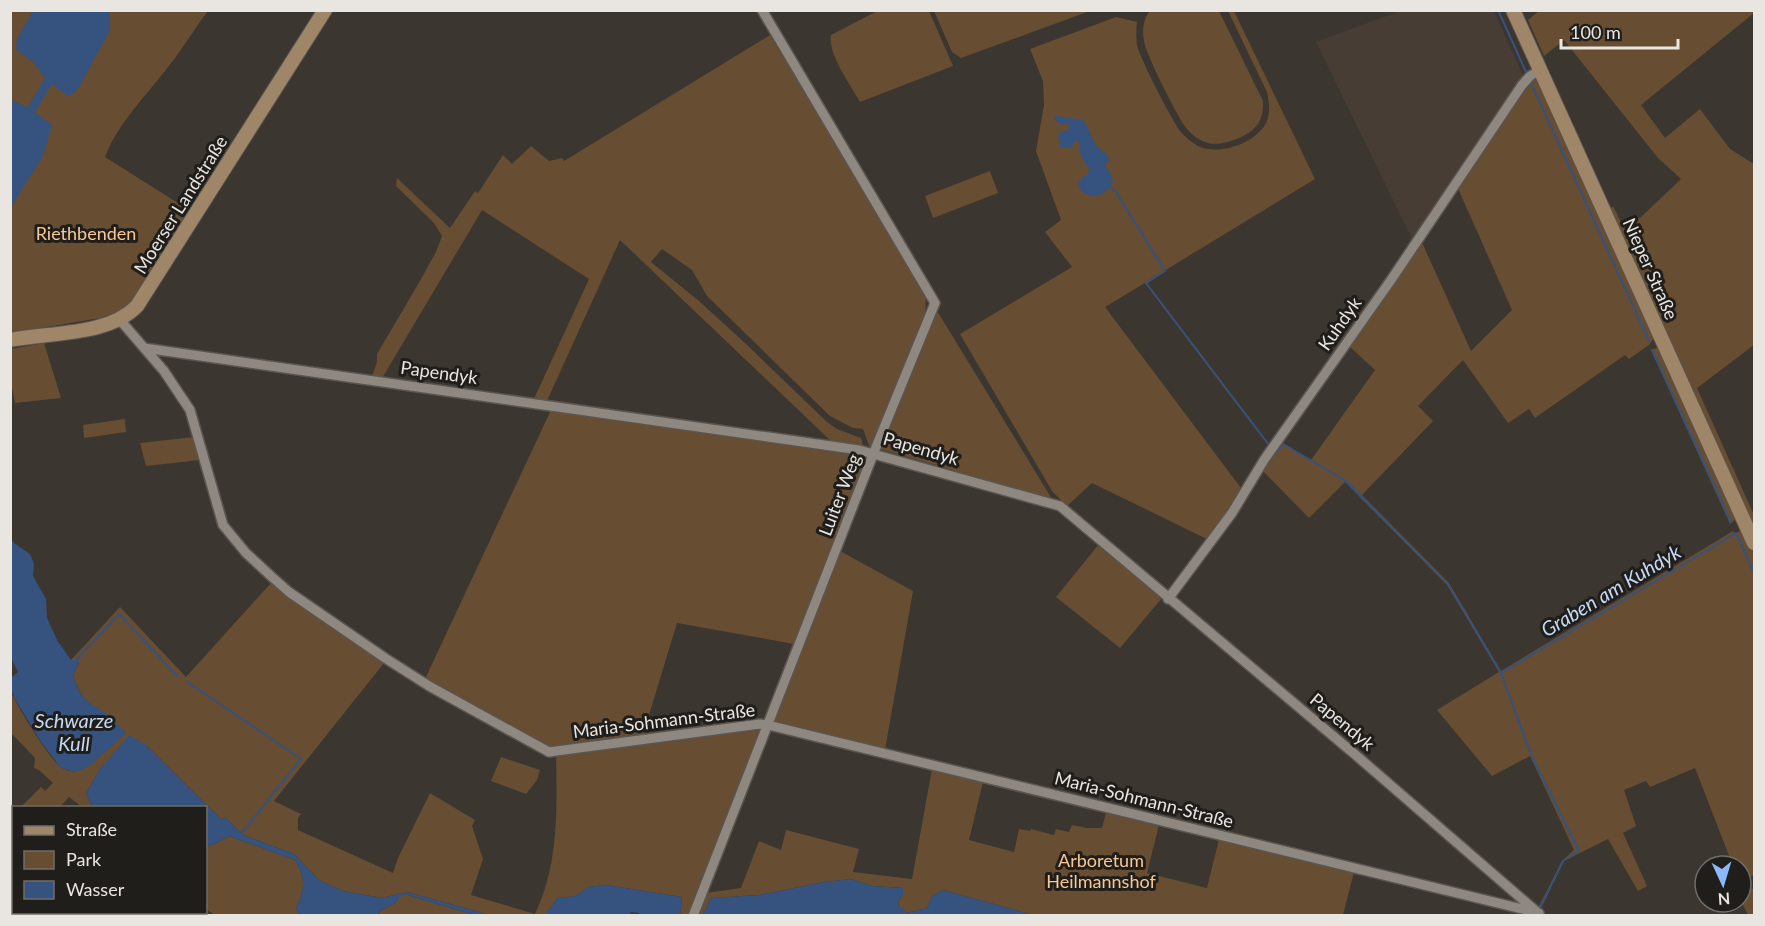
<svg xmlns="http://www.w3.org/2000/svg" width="1765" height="926" viewBox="0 0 1765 926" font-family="Lato,sans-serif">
<rect width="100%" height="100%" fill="#3b3630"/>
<path fill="#483d34" d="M 1400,11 L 1494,11 L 1525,80 L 1414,243 L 1316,42 Z"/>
<path fill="#674d31" d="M 1540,10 L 1754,11 L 1754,13 L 1641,105 L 1665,138 L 1700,109 L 1730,149 L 1754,164 L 1754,345 L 1697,388 L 1754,515 L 1754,531 L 1609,211 L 1613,206 L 1623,226 L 1641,217 L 1681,179 L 1658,158 L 1564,40 L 1544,56 L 1528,20 Z
M 10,11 L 208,11 C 194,29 183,49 168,67 C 146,96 118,123 105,157 L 189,210 L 134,300 L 118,312 L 100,318 L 11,333 Z
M 877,11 L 929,11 L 953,66 L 860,102 C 851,86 827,53 831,35 Z
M 934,11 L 1090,11 L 961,58 L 952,52 Z
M 1150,11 L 1219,11 L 1263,101 C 1264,116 1259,128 1245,135 C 1234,141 1216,147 1205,142 C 1196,139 1189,132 1184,125 C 1175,111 1146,55 1144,41 C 1142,31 1143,19 1150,11 Z
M 1228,11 L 1234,11 L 1315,179 L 1146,282 L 1268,446 L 1145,283 L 1105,307 L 1244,492 L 1211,541 L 1092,483 L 1067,506 L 1052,491 L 960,334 L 1072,267 L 1045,232 L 1061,220 L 1036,151 L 1044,105 L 1043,81 L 1030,49 L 1116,17 L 1137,22 C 1136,29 1136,37 1137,45 C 1141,61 1170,116 1180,131 C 1185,137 1191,142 1198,146 C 1218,156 1255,144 1266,123 C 1271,113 1269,102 1267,92 Z
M 770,35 L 920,284 L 926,296 L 925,317 L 873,448 L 869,446 L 863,429 L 853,428 L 830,416 L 707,296 L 692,270 L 662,249 L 651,262 L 699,301 L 745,343 L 827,422 L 837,429 L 861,438 L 864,449 L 834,444 L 620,240 L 546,403 L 533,401 L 589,279 L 482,210 L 381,380 L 371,379 L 377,362 L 377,354 L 417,286 L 436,252 L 442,236 L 434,223 L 396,186 L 397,178 L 450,228 L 475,191 L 478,193 L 503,155 L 512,164 L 531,146 L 549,161 L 562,158 L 564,161 Z
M 1536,77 L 1656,335 L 1649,345 L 1629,359 L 1625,355 L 1535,418 L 1529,409 L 1508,423 L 1463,360 L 1418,406 L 1433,421 L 1362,495 L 1449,583 L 1501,671 L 1733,531 L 1735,534 L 1740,531 L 1747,535 L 1754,551 L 1754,875 L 1741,881 L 1741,866 L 1733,866 L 1695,768 L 1650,787 L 1646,781 L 1624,790 L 1636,826 L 1623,833 L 1647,886 L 1638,891 L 1608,839 L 1564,861 L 1540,910 L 1538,908 L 1562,861 L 1574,850 L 1530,756 L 1492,776 L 1437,710 L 1499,672 L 1447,585 L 1345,482 L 1309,518 L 1263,471 L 1283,443 L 1311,460 L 1375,370 L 1349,346 L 1420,238 L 1471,351 L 1512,310 L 1456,184 L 1528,81 Z
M 990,171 L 998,193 L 933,218 L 925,196 Z
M 937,312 L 939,314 L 1052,499 L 880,449 L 933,315 Z
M 44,343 L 61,398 L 15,403 L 11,383 L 11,349 Z
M 1661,346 L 1739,516 L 1730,524 L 1651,350 Z
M 551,410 L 868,455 L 794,644 L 677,623 L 642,738 L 549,750 L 425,679 Z
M 125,419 L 126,432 L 84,438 L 83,425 Z
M 194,437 L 200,460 L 146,466 L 140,443 Z
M 1099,544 L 1162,598 L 1120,648 L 1056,597 Z
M 840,551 L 913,591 L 885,750 L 773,722 Z
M 271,583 L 384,663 L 274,801 L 301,814 L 298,818 L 298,830 L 393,873 L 398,858 L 430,793 L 475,820 L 472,826 L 483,859 L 471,895 L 535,914 C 559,864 557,808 556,753 L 761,727 L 688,915 L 680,915 L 682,897 L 606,885 L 588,887 L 576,896 L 558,898 L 547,912 L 547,915 L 490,915 L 407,892 L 382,898 L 343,891 L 319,880 L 294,854 L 243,835 L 225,817 L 222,820 L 146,745 L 122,744 L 123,745 L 100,769 L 86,793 L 92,807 L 82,807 L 69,797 L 60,807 L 21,807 L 41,787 L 45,791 L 53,783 L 39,770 L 34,768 L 35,758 L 11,733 L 10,690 C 17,705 48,758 61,767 C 64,769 70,771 74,772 L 117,739 L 118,741 L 109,716 C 87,703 82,701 73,676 L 79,662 L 71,660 L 120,607 L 186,677 Z
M 501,757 L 540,770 L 537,780 L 526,794 L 491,781 Z
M 932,769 L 983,782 L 969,840 L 1014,852 L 1019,829 L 1030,831 L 1031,829 L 1054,835 L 1056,829 L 1069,832 L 1072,825 L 1087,828 L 1102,828 L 1106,812 L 1159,825 L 1147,873 L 1207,888 L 1219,839 L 1354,872 L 1343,915 L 1033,915 L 943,890 L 932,896 L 927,908 L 906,913 L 899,907 L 898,901 L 903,894 L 903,888 L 872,886 L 851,879 L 824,882 L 759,895 L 711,898 L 703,915 L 698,916 L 706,893 L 741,888 L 759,841 L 781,850 L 786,830 L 859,849 L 853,872 L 912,879 Z
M 229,836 L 295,860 C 307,880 304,889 296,909 L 300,915 L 215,915 L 206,909 L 206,846 L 214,844 Z
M 1754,888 L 1754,915 L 1748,915 L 1741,901 L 1741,894 Z
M 404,894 L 475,915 L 378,916 L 380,911 L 395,903 L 400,896 Z"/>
<path fill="#35537e" d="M 33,11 L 110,11 L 110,30 L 78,89 L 69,97 L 52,84 L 35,112 L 52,125 L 43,156 L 11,207 L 11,100 L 28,107 L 45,78 L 33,62 L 16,49 L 17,39 Z
M 1057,116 L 1083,120 C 1093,134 1090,144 1107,154 L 1109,161 L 1104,165 L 1110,172 L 1113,181 C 1111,184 1110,187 1107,190 C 1098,200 1081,197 1078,183 L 1082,177 L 1088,175 L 1089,169 L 1081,157 L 1079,142 L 1076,141 L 1070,148 L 1060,147 L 1058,134 L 1070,128 L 1069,125 L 1056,122 L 1054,117 Z
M 10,538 L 14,543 L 30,554 L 34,564 L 33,576 L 46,599 L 47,618 L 57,640 L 71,660 L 78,660 L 79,662 L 73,676 C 83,704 86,699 108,715 C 115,720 120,727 126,733 L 93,763 L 82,770 L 74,772 L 60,767 L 41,742 L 15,699 L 11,690 L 11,678 L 18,672 L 11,658 Z
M 129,735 L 146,745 L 222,820 L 225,817 L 243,835 L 294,854 L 319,880 L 343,891 L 382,898 L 407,892 L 490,915 L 475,915 L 404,894 L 400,897 L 395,903 L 380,911 L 378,915 L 300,915 L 296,909 C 304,889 307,880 295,860 L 229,836 L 214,844 L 206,846 L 206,808 L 92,807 L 86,793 L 100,769 Z
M 851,879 L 872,886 L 903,888 L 903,894 L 898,901 L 899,907 L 904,909 L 906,913 L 927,908 L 932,896 L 943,890 L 1033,915 L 703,915 L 711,898 L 759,895 L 824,882 Z
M 606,885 L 682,897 L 680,915 L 640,915 L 639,913 L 631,912 L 629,916 L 547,915 L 546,913 L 558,898 L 576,896 L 588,887 Z"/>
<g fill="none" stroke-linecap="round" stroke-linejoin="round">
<path stroke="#35537e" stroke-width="2" d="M 1498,10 L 1526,72
M 1531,83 L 1649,341
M 1108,185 L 1116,192 L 1165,271 L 1146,283 L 1269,445
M 1652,350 L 1731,522
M 1275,455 L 1283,444 L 1346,481 L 1448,584 L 1501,673 L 1532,757 L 1579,851 L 1563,861 L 1540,908
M 1737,535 L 1754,573
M 76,660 L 119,614 L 177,676
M 1501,673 L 1736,533
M 186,681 L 301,759 L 240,835"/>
<defs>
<path id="street" d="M 120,320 L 164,371 L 190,410 L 223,525 L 246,553 L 272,577 L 289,592 L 385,658 L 429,686 L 549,752 L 760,724 L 768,725 L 1539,913
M 144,348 L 859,450 L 1060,506 L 1358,757 L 1537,912
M 1168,599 L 1232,513 L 1264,460 L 1391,280 L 1522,85 L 1530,76 L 1540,70
M 693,916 L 874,452 L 935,303 L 762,10"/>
<path id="secondary" d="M 1513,10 L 1754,543
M 10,340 C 50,332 108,336 137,306 L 325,10"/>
</defs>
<use href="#street" stroke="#5a5550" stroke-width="12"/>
<use href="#secondary" stroke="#5a5550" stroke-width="16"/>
<use href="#street" stroke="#8f8881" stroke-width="9"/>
<use href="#secondary" stroke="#9f8668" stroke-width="14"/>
</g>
<g text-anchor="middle" stroke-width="6" stroke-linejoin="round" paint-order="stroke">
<g font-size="18" fill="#e9e5e1" stroke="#201e1b">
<text transform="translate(181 205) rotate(-58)" y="6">Moerser Landstraße</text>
<text transform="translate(1650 269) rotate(66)" y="6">Nieper Straße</text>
<text transform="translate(1340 324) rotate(-55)" y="6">Kuhdyk</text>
<text transform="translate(439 373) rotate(8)" y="6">Papendyk</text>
<text transform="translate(921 449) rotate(16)" y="6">Papendyk</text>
<text transform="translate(840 495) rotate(-69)" y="6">Luiter Weg</text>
<text transform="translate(664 721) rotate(-7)" y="6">Maria-Sohmann-Straße</text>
<text transform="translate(1342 722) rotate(40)" y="6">Papendyk</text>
<text transform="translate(1144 800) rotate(14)" y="6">Maria-Sohmann-Straße</text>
</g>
<g font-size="18" fill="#f9c793" stroke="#201e1b">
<text x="86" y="240">Riethbenden</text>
<text x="1101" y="867">Arboretum<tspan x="1101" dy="21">Heilmannshof</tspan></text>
</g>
<g font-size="20" font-style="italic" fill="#c5d9f5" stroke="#201e1b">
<text transform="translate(1611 591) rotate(-31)" y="7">Graben am Kuhdyk</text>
<text x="74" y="728">Schwarze<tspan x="74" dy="23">Kull</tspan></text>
</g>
</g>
<rect width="1765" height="926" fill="none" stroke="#e9e5e1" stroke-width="24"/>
<rect x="12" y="806" width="195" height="108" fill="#201e1b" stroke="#706e6a" stroke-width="1.5"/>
<rect x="24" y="826" width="30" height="9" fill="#9f8668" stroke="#706e6a" stroke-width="1.5"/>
<text x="66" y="836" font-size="18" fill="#e9e5e1">Straße</text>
<rect x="24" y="851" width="30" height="18" fill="#674d31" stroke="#706e6a" stroke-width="1.5"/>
<text x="66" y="866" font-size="18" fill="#e9e5e1">Park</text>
<rect x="24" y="881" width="30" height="18" fill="#35537e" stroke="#706e6a" stroke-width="1.5"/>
<text x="66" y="896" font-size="18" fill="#e9e5e1">Wasser</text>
<g transform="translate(1723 884) rotate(176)"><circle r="28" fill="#201e1b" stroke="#706e6a" stroke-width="1.5"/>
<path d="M0-4.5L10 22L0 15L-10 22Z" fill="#8abafc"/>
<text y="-9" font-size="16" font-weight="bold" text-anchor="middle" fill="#e9e5e1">N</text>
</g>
<path d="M1561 39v9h117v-9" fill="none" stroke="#e9e5e1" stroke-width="3"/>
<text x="1570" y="39" font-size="18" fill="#e9e5e1" stroke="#201e1b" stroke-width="4.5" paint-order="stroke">100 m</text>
</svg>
